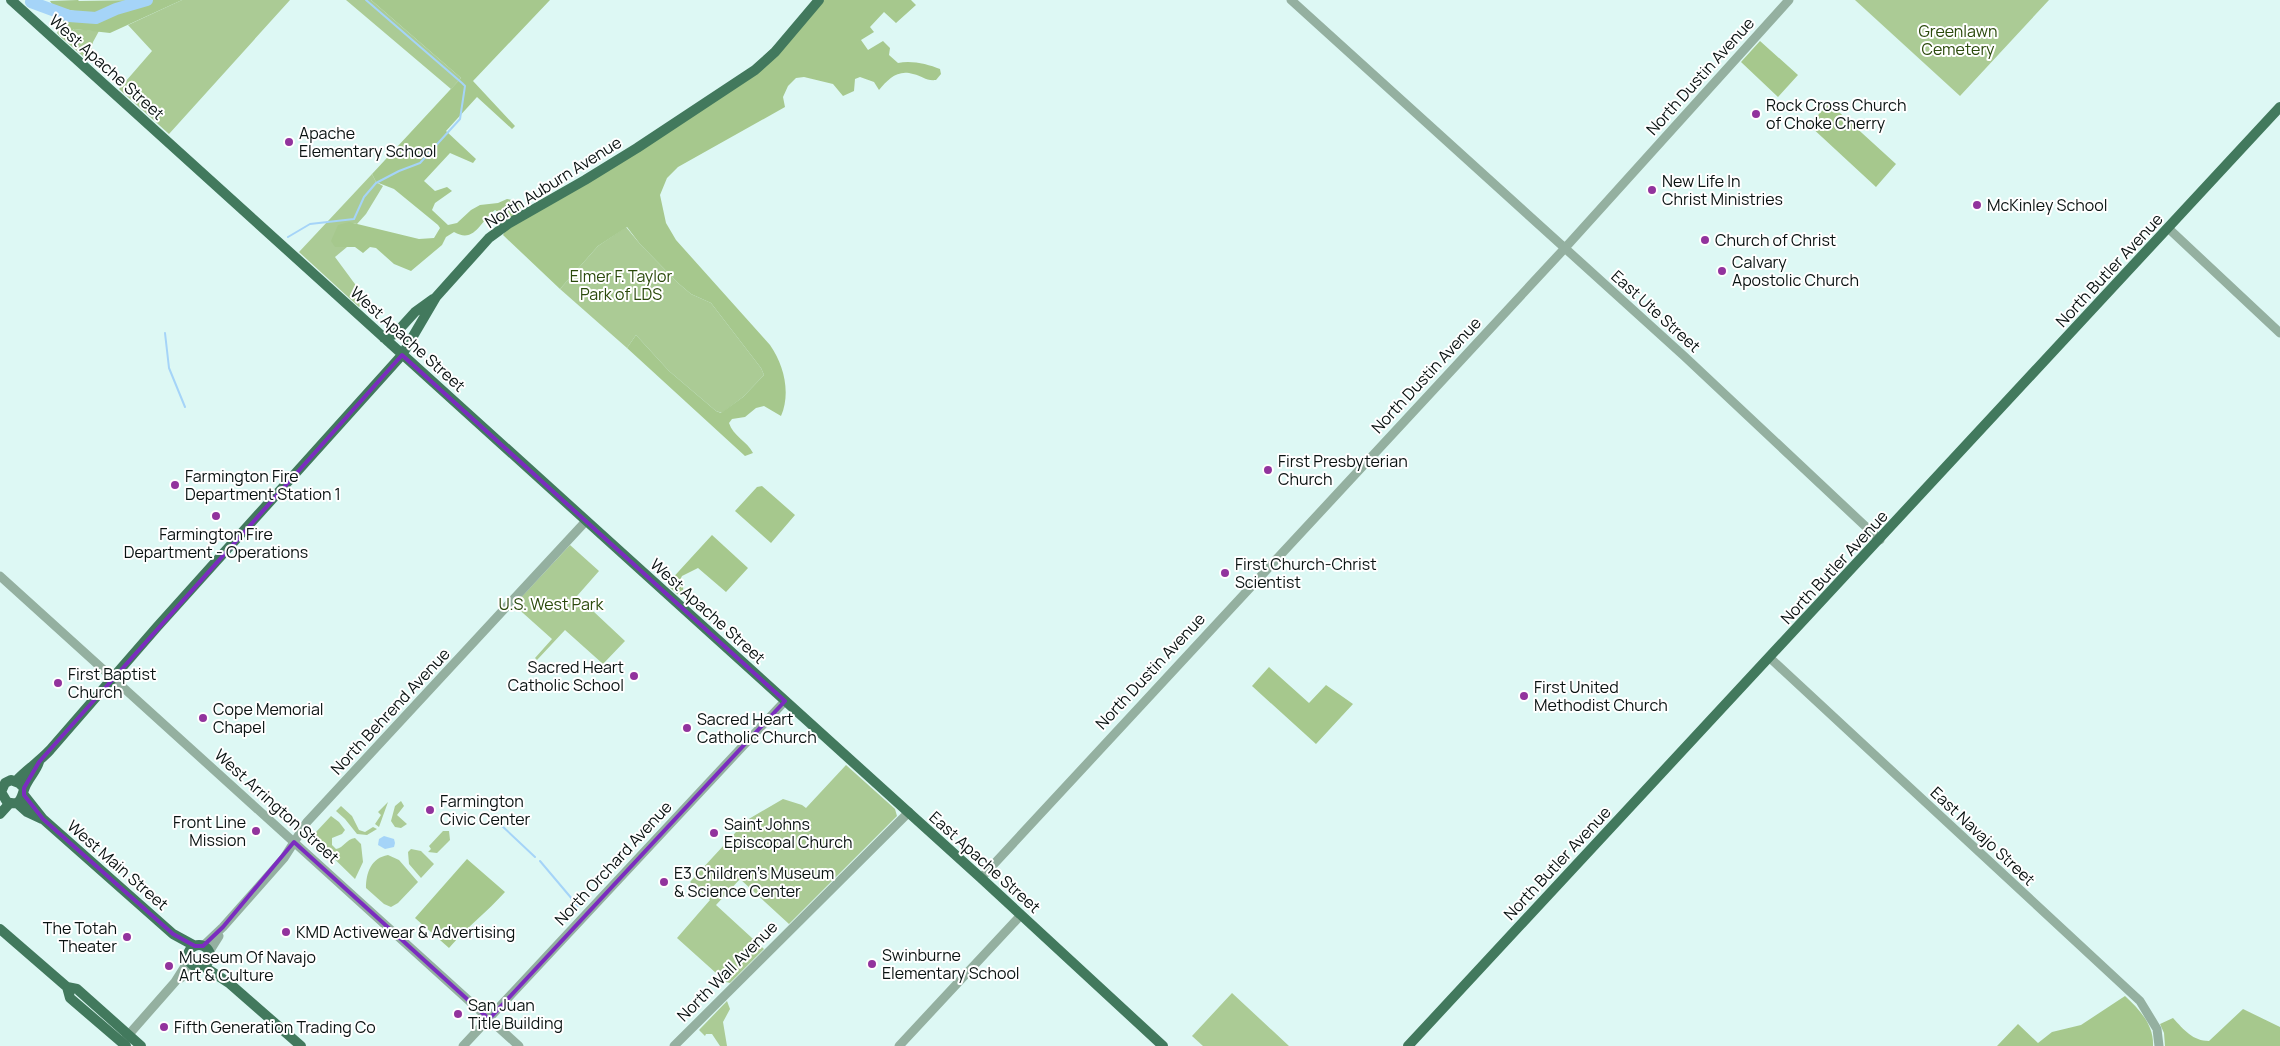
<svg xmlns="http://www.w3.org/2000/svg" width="2280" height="1046" viewBox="0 0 2280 1046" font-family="Manrope,sans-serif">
<rect width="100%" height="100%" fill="#ddf8f4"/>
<path fill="#abcb95" d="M 182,0 L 290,0 L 169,134 L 119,89 L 152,51 L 128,25 Z
M 346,0 L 371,0 L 461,78 L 451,89 Z
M 1855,0 L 2049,0 L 1960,96 Z
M 74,29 L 99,31 L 93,42 L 90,57 L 86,59 L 63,39 Z
M 372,174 L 376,182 L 383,186 L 366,214 L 357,224 L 353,223 L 335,247 L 347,247 L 335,257 L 366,299 L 359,307 L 299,252 Z
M 626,227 L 640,244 L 678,283 L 691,294 L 711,303 L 761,368 L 764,375 L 743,397 L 722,413 L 716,411 L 669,371 L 636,335 L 627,348 L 560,289 L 598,246 Z
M 570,545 L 599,571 L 577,596 L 625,641 L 603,664 L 565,630 L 537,660 L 535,658 L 552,639 L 514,605 Z
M 846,765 L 895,809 L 897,816 L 789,924 L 740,879 L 716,905 L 764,949 L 730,983 L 726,982 L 677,938 L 710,900 L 690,882 L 747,820 L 783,799 L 802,805 L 806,808 Z
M 401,801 L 404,806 L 397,815 L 407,824 L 401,828 L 395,827 L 391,821 L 395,806 Z
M 388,802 L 379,827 L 375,824 L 381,815 L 378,812 Z
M 341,806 L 352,816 L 359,830 L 365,832 L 373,827 L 377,829 L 367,835 L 357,834 L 345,819 L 336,811 Z
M 331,816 L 339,822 L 345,830 L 342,834 L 332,838 L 332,845 L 336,849 C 344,848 346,839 355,838 L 361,844 L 363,862 L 355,879 L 315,840 L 316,832 Z
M 443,831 L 449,831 L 450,840 L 437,853 L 428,852 L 431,849 L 429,846 Z
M 411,849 L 421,851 L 434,864 L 421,878 L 409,864 L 408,852 Z
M 388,855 L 399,860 L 418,882 L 398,903 L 391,907 L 384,904 L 366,888 C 366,873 371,858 388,855 Z
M 1232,993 L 1289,1046 L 1203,1046 L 1192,1036 Z
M 727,1001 L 730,1009 L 723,1022 L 727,1046 L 720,1046 L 712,1034 L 706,1034 L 705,1036 L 699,1030 Z"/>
<path fill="#a6c88d" d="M 78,0 L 79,1 L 138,0 L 120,4 L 95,15 L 54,7 L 50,1 Z
M 151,0 L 182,0 L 110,33 L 74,29 L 63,39 L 57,33 L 63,21 L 60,17 L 82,22 L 99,22 L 114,12 Z
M 371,0 L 550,0 L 473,81 L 515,126 L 512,129 L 477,97 L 446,131 L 476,159 L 473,163 L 450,153 L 424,181 L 435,191 L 447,187 L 452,191 L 435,203 L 432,210 L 448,225 L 457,223 L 471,210 L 480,205 L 498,203 L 507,199 L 520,201 L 522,206 L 518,213 L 502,222 L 497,221 L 498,212 L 495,210 C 480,221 475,244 454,232 L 446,237 L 442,245 L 411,271 L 394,264 L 376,248 L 370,247 L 363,253 L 355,247 L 335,247 L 331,241 L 338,225 L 349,222 L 419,239 L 434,238 L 440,228 L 438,225 L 394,189 L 376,182 L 372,174 L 461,78 Z
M 824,0 L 911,0 L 916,5 L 896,23 L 884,12 L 870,27 L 874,32 L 861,40 L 868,50 L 883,41 L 890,48 L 889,55 L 898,63 C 911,60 928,64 940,69 L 941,74 L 936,80 C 925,81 923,76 913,74 C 898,69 888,79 879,90 L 874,82 L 860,77 L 855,79 L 854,91 L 843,96 L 833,84 L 804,77 L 796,78 L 788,86 L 783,97 L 785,107 L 678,167 L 667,178 L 660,195 L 666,223 L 676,240 L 770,345 C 784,365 791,393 781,416 L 764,406 L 756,408 L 745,417 L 732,419 L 729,423 C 733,436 747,441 753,453 L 745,456 L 627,348 L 636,335 L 669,371 L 716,411 L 721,413 L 743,397 L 764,375 L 761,368 L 711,303 L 691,294 L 678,283 L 640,244 L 627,227 L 598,246 L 560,289 L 503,235 L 506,230 L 713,103 Z
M 1760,41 L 1798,75 L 1778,97 L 1741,62 Z
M 1829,103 L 1896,164 L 1876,187 L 1809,125 Z
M 762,486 L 795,515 L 771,543 L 735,511 L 757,487 Z
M 712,535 L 748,568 L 726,592 L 698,568 L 682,576 L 681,578 C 682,585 685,589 682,595 L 677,594 L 667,585 L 668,583 Z
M 1269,667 L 1309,703 L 1326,685 L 1353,704 L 1316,744 L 1252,686 Z
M 467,859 L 505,892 C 487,912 466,928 449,948 L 415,918 Z
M 2125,996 C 2140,1010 2154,1025 2153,1046 L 1997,1046 L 2018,1024 L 2038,1043 L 2052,1032 L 2081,1025 Z
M 2243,1009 L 2280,1027 L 2280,1046 L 2165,1046 L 2164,1033 L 2160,1024 L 2173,1018 C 2184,1030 2193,1041 2209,1041 Z"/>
<path fill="#a5d4f8" d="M 384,836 L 394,839 L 395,843 L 394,847 L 385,849 L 378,845 L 379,839 Z"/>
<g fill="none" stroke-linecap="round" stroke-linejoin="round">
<path stroke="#a5d4f8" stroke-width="2" d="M 288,237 L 310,224 L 354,219 L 364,197 L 376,183 L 399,171 L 420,163 L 460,119 L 465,86 L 462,83 L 366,0
M 165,333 L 169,368 L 185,407
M 501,825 L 535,857
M 540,861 L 578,906"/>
<path stroke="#a5d4f8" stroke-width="12" d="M 31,2 L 69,16 L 96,18 L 116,9 L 147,0"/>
<path stroke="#94b0a0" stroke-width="9" d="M 1291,0 L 1684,356 L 1880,540
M 2168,228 L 2280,333
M 0,576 L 519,1046
M 1770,658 L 2140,1001 L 2157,1029 L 2159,1046
M 981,878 L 1565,248 L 1789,0
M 203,946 L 223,927 L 284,858 L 307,822 L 586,521
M 209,952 L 219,936
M 181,978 L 196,966
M 124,1040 L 175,982 L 189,960
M 463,1046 L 785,701
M 674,1046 L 909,812
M 899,1046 L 1021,915"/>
<path stroke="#42795d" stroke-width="10" d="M 11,0 L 981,878 L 1163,1046
M 384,338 L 395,334 L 415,312 L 433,299
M 16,781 C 27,769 39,762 50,750 L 157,627 L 402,355 L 436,297 L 489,238 L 508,224 L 585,180 L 637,148 L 755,70 L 775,52 L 819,0
M 24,788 L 19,783 L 11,780 L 5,783 L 1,792 L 7,802 C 24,808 21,792 27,783 C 31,775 36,771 39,762
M 24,795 L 43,819 L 173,934 L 195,946
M 17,803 L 27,812 L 42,819
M 0,814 L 10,803
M 0,929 L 67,987 L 77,989 L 141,1046
M188 956a11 11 0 1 1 22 0a11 11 0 1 1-22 0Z
M 203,966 L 229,983 L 301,1046
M 67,987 L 70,998 L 126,1046
M 1408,1046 L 2280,107"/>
</g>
<path fill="none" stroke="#7b2cbf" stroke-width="4" stroke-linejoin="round" d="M 402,355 L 785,701 L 489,1019 L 294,842 L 223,927 L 203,946 L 195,946 L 173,934 L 43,819 L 24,795 L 24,788 L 39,762 Z"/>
<g fill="#92339d" stroke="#fff" stroke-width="2">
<circle cx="1756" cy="114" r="5"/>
<circle cx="289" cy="142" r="5"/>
<circle cx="1652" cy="190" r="5"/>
<circle cx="1977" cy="205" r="5"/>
<circle cx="1705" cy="240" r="5"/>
<circle cx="1722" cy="271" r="5"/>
<circle cx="1268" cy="470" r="5"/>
<circle cx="175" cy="485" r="5"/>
<circle cx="216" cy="516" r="5"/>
<circle cx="1225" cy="573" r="5"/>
<circle cx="634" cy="676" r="5"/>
<circle cx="58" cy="683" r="5"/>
<circle cx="1524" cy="696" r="5"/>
<circle cx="203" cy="718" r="5"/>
<circle cx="687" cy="728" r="5"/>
<circle cx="430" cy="810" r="5"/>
<circle cx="256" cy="831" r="5"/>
<circle cx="714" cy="833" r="5"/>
<circle cx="664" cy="882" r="5"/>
<circle cx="286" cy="932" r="5"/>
<circle cx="127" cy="937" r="5"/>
<circle cx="872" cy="964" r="5"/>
<circle cx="169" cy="966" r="5"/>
<circle cx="458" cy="1014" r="5"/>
<circle cx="164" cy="1027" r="5"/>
</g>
<g text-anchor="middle" stroke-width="4" stroke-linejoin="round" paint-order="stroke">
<g font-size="16" fill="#2b4a0c" stroke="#fff">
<text x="1958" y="37">Greenlawn<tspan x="1958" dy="18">Cemetery</tspan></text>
<text x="621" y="282">Elmer F. Taylor<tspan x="621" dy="18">Park of LDS</tspan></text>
<text x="551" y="610">U.S. West Park</text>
</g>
<g font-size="16" fill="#091211" stroke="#fff">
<text transform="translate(107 67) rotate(42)" y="6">West Apache Street</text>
<text transform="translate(1700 76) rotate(-48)" y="6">North Dustin Avenue</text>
<text transform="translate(553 182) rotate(-32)" y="6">North Auburn Avenue</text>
<text transform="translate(2109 270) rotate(-47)" y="6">North Butler Avenue</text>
<text transform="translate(1656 311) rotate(42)" y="6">East Ute Street</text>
<text transform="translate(408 339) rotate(42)" y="6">West Apache Street</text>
<text transform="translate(1426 375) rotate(-47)" y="6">North Dustin Avenue</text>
<text transform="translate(1834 567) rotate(-47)" y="6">North Butler Avenue</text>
<text transform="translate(708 611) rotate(42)" y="6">West Apache Street</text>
<text transform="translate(1150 671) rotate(-47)" y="6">North Dustin Avenue</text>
<text transform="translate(390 711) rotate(-47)" y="6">North Behrend Avenue</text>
<text transform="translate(277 806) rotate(42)" y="6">West Arrington Street</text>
<text transform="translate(1983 836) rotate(43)" y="6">East Navajo Street</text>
<text transform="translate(985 862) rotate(42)" y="6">East Apache Street</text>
<text transform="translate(613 863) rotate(-47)" y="6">North Orchard Avenue</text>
<text transform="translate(1557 863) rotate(-47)" y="6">North Butler Avenue</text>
<text transform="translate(118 865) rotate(41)" y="6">West Main Street</text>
<text transform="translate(727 971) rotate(-45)" y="6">North Wall Avenue</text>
</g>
<g font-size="16" fill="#091211" stroke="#fff" text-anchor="start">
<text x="1766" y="111">Rock Cross Church<tspan x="1766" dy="18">of Choke Cherry</tspan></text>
<text x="299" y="139">Apache<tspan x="299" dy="18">Elementary School</tspan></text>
<text x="1662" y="187">New Life In<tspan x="1662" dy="18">Christ Ministries</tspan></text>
<text x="1987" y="211">McKinley School</text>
<text x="1715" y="246">Church of Christ</text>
<text x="1732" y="268">Calvary<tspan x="1732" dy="18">Apostolic Church</tspan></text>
<text x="1278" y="467">First Presbyterian<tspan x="1278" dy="18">Church</tspan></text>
<text x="185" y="482">Farmington Fire<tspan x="185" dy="18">Department Station 1</tspan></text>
<text x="216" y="540" text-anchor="middle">Farmington Fire<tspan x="216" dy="18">Department - Operations</tspan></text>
<text x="1235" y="570">First Church-Christ<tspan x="1235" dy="18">Scientist</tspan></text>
<text x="624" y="673" text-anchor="end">Sacred Heart<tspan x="624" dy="18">Catholic School</tspan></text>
<text x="68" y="680">First Baptist<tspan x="68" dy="18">Church</tspan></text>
<text x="1534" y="693">First United<tspan x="1534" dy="18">Methodist Church</tspan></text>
<text x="213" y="715">Cope Memorial<tspan x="213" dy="18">Chapel</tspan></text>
<text x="697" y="725">Sacred Heart<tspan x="697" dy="18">Catholic Church</tspan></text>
<text x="440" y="807">Farmington<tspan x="440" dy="18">Civic Center</tspan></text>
<text x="246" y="828" text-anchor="end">Front Line<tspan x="246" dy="18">Mission</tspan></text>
<text x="724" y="830">Saint Johns<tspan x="724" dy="18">Episcopal Church</tspan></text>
<text x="674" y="879">E3 Children's Museum<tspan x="674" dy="18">&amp; Science Center</tspan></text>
<text x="117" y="934" text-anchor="end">The Totah<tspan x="117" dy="18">Theater</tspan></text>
<text x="296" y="938">KMD Activewear &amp; Advertising</text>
<text x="882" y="961">Swinburne<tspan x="882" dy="18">Elementary School</tspan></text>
<text x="179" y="963">Museum Of Navajo<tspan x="179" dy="18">Art &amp; Culture</tspan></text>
<text x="468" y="1011">San Juan<tspan x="468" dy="18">Title Building</tspan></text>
<text x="174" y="1033">Fifth Generation Trading Co</text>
</g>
</g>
</svg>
